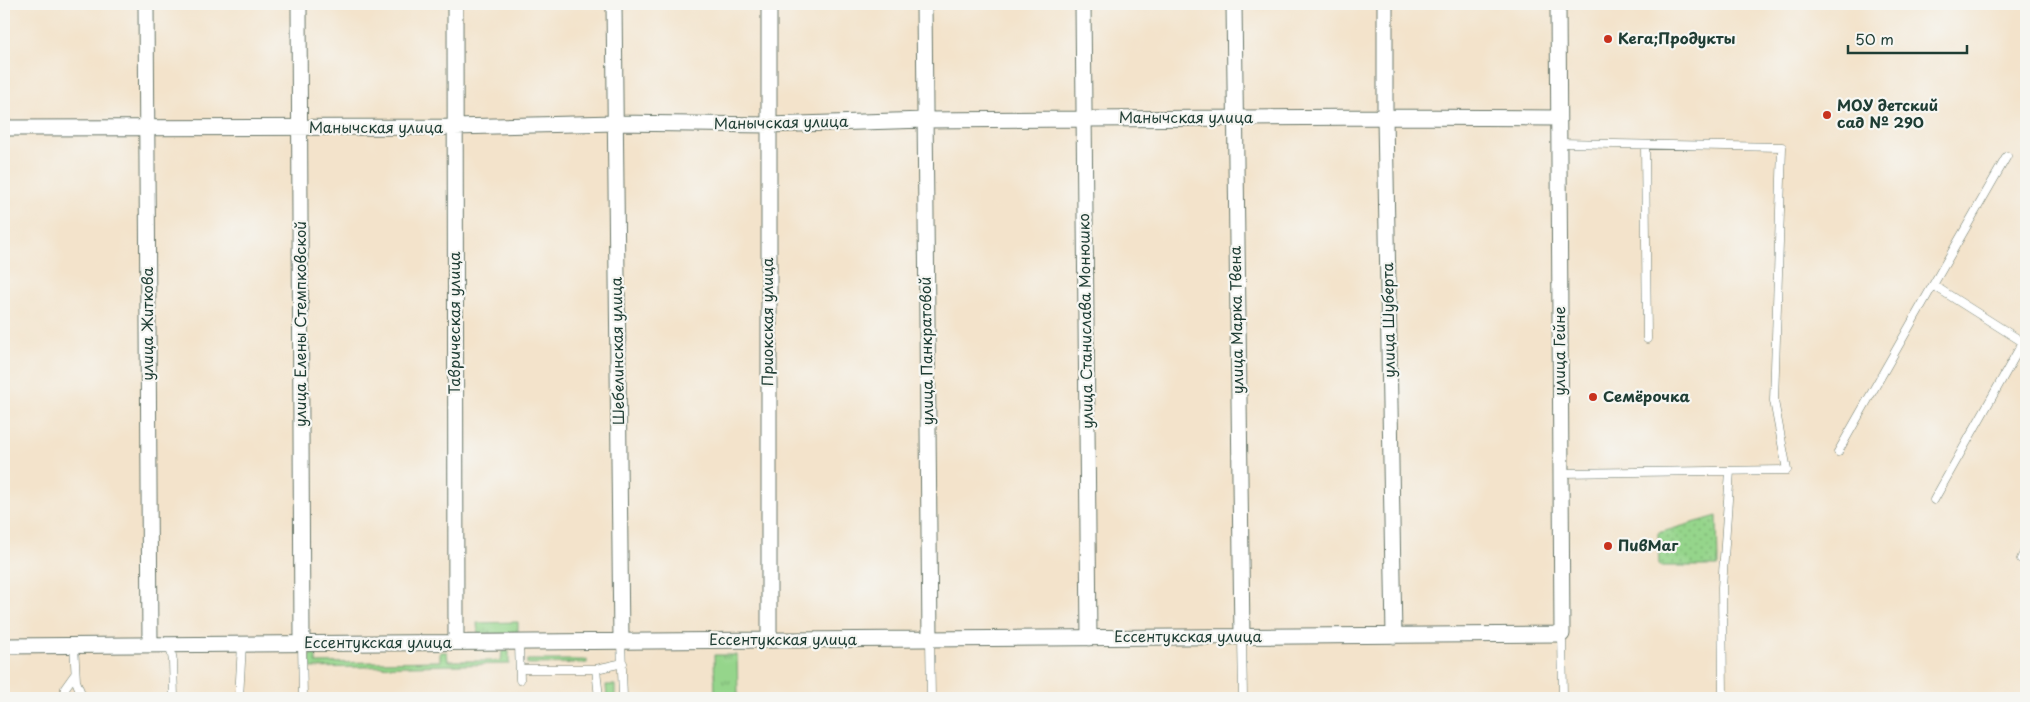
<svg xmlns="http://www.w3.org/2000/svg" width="2030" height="702" viewBox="0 0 2030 702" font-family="'Playpen Sans',sans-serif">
<defs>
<pattern id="grass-tufts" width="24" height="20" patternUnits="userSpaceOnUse" patternTransform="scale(1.25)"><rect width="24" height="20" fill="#95d58b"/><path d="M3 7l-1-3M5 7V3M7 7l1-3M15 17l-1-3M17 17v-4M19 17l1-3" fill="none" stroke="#79ae72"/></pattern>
<pattern id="park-dots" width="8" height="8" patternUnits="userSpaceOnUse" patternTransform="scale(1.25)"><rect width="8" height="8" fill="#95d58b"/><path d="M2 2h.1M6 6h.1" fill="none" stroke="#79ae72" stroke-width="1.8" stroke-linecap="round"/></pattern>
</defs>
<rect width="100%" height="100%" fill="#f6f6f2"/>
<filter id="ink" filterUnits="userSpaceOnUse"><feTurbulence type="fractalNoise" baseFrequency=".02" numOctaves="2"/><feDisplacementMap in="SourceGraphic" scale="10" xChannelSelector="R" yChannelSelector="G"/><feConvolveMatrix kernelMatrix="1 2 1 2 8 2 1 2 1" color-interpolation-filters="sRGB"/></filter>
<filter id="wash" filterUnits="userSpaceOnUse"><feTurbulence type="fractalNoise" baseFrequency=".0096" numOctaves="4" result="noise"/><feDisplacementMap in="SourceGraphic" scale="20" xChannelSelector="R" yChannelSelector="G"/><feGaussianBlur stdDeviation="1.12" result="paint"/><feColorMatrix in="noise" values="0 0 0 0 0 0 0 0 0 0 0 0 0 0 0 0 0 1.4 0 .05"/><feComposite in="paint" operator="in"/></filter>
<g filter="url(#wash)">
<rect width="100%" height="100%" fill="#f3e3cb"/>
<path fill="url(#grass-tufts)" stroke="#5a8960" d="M 518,622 L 518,634 L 478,634 L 477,623 Z
M 502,651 L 509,651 L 509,664 L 310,668 L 310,653 L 316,653 L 316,663 L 440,661 L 440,652 L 447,652 L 448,661 L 501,661 Z
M 714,655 L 737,655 L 738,695 L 715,696 Z
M 527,660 L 587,660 L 587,663 L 527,664 Z
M 606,685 L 615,685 L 615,698 L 607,698 Z"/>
<path fill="url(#park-dots)" stroke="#5a8960" d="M 1717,516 L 1718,566 L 1659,566 L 1658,533 Z"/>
</g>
<g filter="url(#ink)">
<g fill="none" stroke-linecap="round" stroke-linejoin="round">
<defs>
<path id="service" d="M 1559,143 L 1782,147 L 1774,401 L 1787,470 L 1560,473
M 1645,145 L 1647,339
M 1933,285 L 2007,156
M 1838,452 L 1933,285 L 2026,344
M 1934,500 L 2023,342
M 2021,559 L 2026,548
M 1562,634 L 1563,698
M 1242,637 L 1243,698
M 930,639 L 931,698
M 621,641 L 623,698
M 519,642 L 520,680
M 302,643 L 303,698
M 74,645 L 76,681 L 83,698
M 170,645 L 173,661 L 174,698
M 520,669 L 596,669 L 623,663
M 596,669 L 599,698
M 65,698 L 65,688 L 75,674
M 239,698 L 242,644
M 1723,698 L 1722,587 L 1730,471"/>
<path id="minor" d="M 146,4 L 150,645
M 299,4 L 302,643
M 455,4 L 456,642
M 614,4 L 621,641
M 769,4 L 769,640
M 924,4 L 930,639
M 1083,4 L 1089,638
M 1234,4 L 1242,637
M 1385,4 L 1385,117 L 1394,636
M 4,128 L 454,127 L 616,123 L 768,125 L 925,120 L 1385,117 L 1558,118
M 4,646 L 1562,634 L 1558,4"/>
</defs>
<use href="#service" stroke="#697769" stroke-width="9"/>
<use href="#minor" stroke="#697769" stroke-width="17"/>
<use href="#service" stroke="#fff" stroke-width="8"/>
<use href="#minor" stroke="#fff" stroke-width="15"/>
</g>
</g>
<g fill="#c8321e" stroke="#f6f6f2" stroke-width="2">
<circle cx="1608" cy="39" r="5"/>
<circle cx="1827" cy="115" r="5"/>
<circle cx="1593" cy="397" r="5"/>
<circle cx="1608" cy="546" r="5"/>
</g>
<g text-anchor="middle" stroke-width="4.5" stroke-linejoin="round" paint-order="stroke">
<g font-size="15" font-weight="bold" fill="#1f3d34" stroke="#f6f6f2" text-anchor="start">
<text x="1618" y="44">Кега;Продукты</text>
<text x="1837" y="111">МОУ детский<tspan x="1837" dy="17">сад № 290</tspan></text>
<text x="1603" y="402">Семёрочка</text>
<text x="1618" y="551">ПивМаг</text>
</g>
<g font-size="15" fill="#1f3d34" stroke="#f6f6f2">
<text x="1186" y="123">Манычская улица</text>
<text transform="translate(781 123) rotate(-1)" y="5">Манычская улица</text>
<text x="376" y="133">Манычская улица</text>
<text transform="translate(1237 320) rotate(-91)" y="5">улица Марка Твена</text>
<text transform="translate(1389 320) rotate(-91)" y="5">улица Шуберта</text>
<text transform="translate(1086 321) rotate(-91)" y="5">улица Станислава Монюшко</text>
<text transform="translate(768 322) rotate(-90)" y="5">Приокская улица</text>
<text transform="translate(455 323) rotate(-90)" y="5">Таврическая улица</text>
<text transform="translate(148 324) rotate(-90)" y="5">улица Житкова</text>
<text transform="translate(301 324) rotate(-90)" y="5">улица Елены Стемпковской</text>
<text transform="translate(618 351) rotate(-91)" y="5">Шебелинская улица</text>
<text transform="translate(927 351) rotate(-91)" y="5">улица Панкратовой</text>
<text transform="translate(1560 351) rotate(-90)" y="5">улица Гейне</text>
<text x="1188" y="642">Ессентукская улица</text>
<text x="783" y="645">Ессентукская улица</text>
<text x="378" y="648">Ессентукская улица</text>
</g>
</g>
<rect width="2030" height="702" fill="none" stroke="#f6f6f2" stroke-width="20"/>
<path d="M1848 45v8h119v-8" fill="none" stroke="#1f3d34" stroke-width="2.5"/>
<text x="1855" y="45" font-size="15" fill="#1f3d34" stroke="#f6f6f2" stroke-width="4" paint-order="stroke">50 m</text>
</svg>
